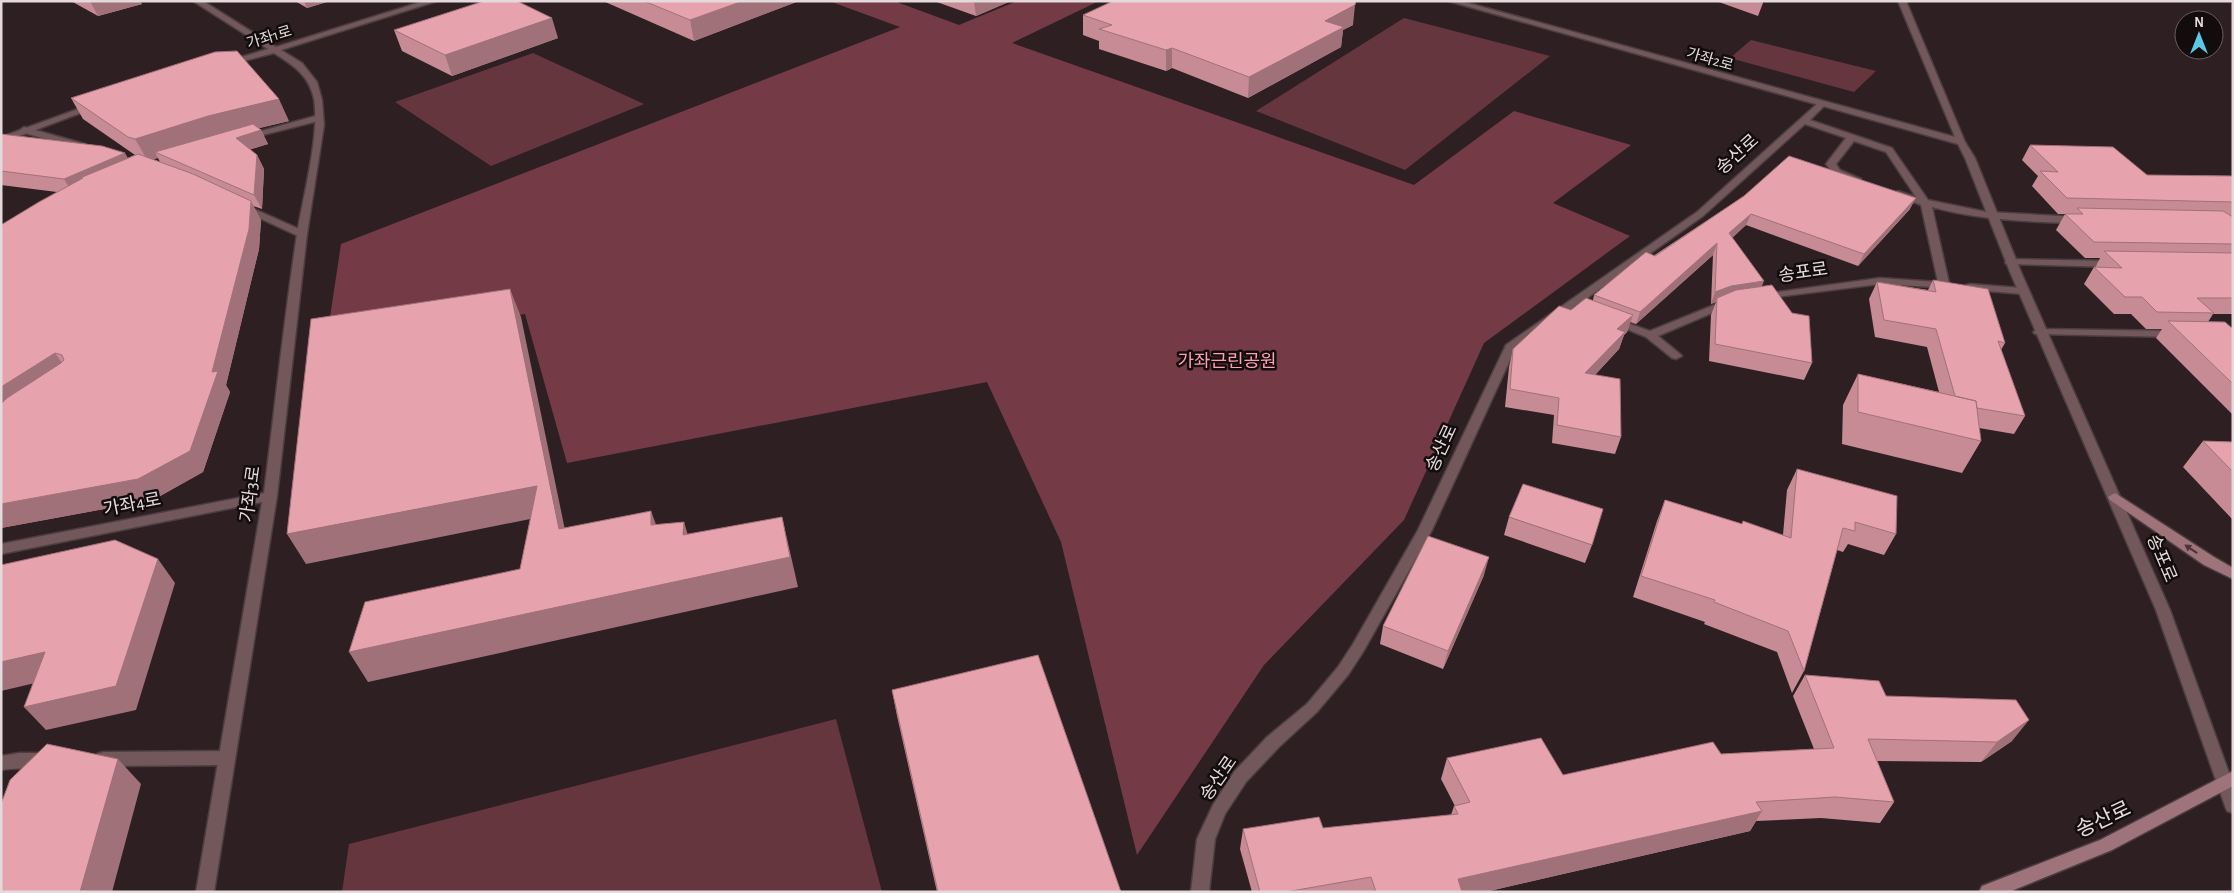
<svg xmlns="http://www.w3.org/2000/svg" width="2234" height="893" viewBox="0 0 2234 893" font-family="'Alegreya Sans','Noto Sans KR',sans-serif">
<rect width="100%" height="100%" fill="#2e2022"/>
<path fill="#66363f" d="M 1404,18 L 1550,56 L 1405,170 L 1256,111 Z
M 1751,40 L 1876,71 L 1854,92 L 1730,58 Z
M 533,53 L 644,104 L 491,166 L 395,102 Z
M 836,719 L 882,892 L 342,892 L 349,844 Z"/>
<path fill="#743b46" d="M 829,1 L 894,1 L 959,25 L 1017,1 L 1099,1 L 1012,43 L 1414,185 L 1514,111 L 1631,145 L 1553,203 L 1630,236 L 1484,343 L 1404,520 L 1264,665 L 1137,855 L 1061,542 L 987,382 L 567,463 L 525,314 L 326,344 L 341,244 L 900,27 Z"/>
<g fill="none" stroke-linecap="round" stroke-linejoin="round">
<defs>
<path id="minor" d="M 1818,103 L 1825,105 L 1810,120 L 1892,148 L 1928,200 L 1987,212 L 2078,217 L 2083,220 L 2078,223 C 2029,222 1979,220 1932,207 L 1949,283 L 1952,286 L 1951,288 L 1880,284 L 1759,299 L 1758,297 L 1763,294 L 1880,278 L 1938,282 L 1921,205 L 1893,194 L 1898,191 L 1916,197 L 1886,152 L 1854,141 L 1836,164 L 1840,170 L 1861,179 L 1856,182 C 1843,178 1834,175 1826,164 L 1846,138 L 1805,124 L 1703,216 L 1515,349 L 1432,530 L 1363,652 L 1348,675 L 1317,712 L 1279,747 L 1246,782 L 1225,814 L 1215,839 L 1209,892 L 1191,892 L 1197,839 L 1213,805 L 1234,772 L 1267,737 L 1307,704 L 1338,667 L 1353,644 L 1418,530 L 1506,345 L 1697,212 Z
M 319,115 L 323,118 L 322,120 L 247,139 L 243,136 Z
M 24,127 L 85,144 L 87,146 L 82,149 L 21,132 L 20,130 Z
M 243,204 L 306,232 L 307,234 L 302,237 L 298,236 L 240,209 L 240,205 Z
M 2010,259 L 2113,261 L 2118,264 L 2113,267 L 2006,264 L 2005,262 Z
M 1970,284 L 2022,288 L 2027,291 L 2022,294 L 1966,289 L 1966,285 Z
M 1729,299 L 1734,302 L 1733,304 L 1658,336 L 1680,354 L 1682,356 L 1676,359 L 1672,358 L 1646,337 L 1607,321 L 1613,318 L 1650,331 Z
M 2039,329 L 2175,331 L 2181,334 L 2175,337 L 2035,334 L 2033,332 Z
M 227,751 L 233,753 L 235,758 L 233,763 L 227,765 L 103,766 L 97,764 L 95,759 L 97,754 L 103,752 Z
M 19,753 L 48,753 L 54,755 L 56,760 L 54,765 C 39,770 18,767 1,770 L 1,756 Z"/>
<path id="tertiary" d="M 193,1 L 203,1 L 276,47 L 424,1 L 437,1 L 281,50 L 302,63 L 317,82 L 322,100 L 324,125 L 307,234 L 277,496 L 214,892 L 196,892 L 262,502 L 1,554 L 1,544 L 264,493 C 275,406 284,320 297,234 C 303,196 320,135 314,99 C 309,75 293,65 274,53 L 225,66 L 225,62 L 268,49 Z
M 1448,1 L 1461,1 L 1955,137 L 1898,1 L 1906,1 L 1965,142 L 1975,158 L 2021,272 L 2170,610 L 2233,784 L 2233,813 L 2227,811 L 2225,806 L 2156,610 L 2010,272 L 1965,158 L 1958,144 Z
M 92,104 L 99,106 L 1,143 L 1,137 Z"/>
<path id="secondary" d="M 2115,493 L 2214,557 L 2233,568 L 2233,579 L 2204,565 L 2110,500 L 2108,497 Z
M 2233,771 L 2233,786 L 2112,850 L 2009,892 L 1979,892 L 1982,886 L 2100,840 Z"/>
</defs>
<use href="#minor" stroke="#4b3e40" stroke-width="3"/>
<use href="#tertiary" stroke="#4b3e40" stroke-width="3"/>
<use href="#secondary" stroke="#4b3e40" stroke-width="3"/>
<use href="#minor" fill="#72575b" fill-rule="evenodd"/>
<use href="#tertiary" fill="#72575b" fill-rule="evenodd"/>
<use href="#secondary" fill="#9e7379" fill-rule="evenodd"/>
</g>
<path fill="#c68b95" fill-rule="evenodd" d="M 71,1 L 140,1 L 142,4 L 98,16 Z
M 295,1 L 330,1 L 307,8 Z
M 603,1 L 799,1 L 694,41 Z
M 934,1 L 1011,1 L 976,16 Z
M 1716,1 L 1762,1 L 1763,3 L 1758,16 Z
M 1083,15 L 1353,25 L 1343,30 L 1341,47 L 1248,98 L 1172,68 L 1166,71 L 1099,49 L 1099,41 L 1083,35 Z
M 394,30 L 558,38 L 452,76 L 402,51 Z
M 71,98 L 289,121 L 259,128 L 261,130 L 268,144 L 250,149 L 257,155 L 264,169 L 262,209 L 253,206 L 261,220 L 259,249 L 226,385 L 230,392 L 203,472 L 153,500 L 1,528 L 1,225 L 57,192 L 1,185 L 1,134 L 128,158 L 135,155 L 83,119 ZM 158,158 L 160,162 L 153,159 Z
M 2030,145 L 2147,175 L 2233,176 L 2233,314 L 2213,314 L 2208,322 L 2233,329 L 2233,415 L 2156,338 L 2162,329 L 2146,329 L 2131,314 L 2114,314 L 2084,284 L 2094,267 L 2095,268 L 2100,258 L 2085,258 L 2056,230 L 2065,214 L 2074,214 L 2058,214 L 2032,186 L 2038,176 L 2022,160 Z
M 1744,196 L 1910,209 L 1858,266 L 1746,225 L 1732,238 L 1761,286 L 1812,363 L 1804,380 L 1709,361 L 1711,315 L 1716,302 L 1711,304 L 1713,255 L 1636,324 L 1630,322 L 1627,332 L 1624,335 L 1619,349 L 1595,375 L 1621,437 L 1615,454 L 1552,443 L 1554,415 L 1505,407 L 1509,367 L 1513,349 L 1571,310 L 1593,300 L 1594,295 Z
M 1933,280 L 2005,343 L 2001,350 L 2025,416 L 2014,434 L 1979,428 L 1981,441 L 1962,473 L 1842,444 L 1843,405 L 1858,374 L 1939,392 L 1927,347 L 1875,337 L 1869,299 L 1877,282 L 1928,290 Z
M 2203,441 L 2233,442 L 2233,520 L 2183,467 Z
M 1797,469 L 1896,534 L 1884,555 L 1848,544 L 1843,552 L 1837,550 L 1804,671 L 1792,693 L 1777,652 L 1704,624 L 1705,622 L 1633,597 L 1657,521 L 1665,500 L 1742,524 L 1783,535 L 1787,490 Z
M 1509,517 L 1592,545 L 1585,563 L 1504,535 Z
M 1484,575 L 1443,669 L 1380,644 L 1383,626 Z
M 1805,675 L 1886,696 L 2012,741 L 1981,762 L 1877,761 L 1894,802 L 1880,823 L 1821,818 L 1756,821 L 1750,831 L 1485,892 L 1252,892 L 1240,849 L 1243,829 L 1323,828 L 1451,815 L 1454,806 L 1455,806 L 1441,779 L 1447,758 L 1563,775 L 1721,754 L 1814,749 L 1793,696 Z
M 892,690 L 1121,892 L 937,892 L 897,716 Z"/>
<path fill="#a17179" d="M 90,1 L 140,1 L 142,4 L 98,16 Z
M 304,1 L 330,1 L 307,8 Z
M 743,1 L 799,1 L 694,41 L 690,20 Z
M 974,1 L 1011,1 L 976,16 Z
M 1355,5 L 1353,25 L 1343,30 L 1341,47 L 1248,98 L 1249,77 L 1325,21 Z
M 552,18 L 558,38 L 452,76 L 445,55 Z
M 1172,48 L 1172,68 L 1166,71 L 1166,50 Z
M 279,99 L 289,121 L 219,138 L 155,152 L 158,158 L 148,161 L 135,139 L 208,116 Z
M 261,130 L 268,144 L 243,152 L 236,138 Z
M 125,153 L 133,167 L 80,178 L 86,188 L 73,194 L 64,179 Z
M 257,155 L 264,169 L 262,209 L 254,195 Z
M 1916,198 L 1910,209 L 1858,266 L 1864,254 Z
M 251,201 L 261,220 L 259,249 L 226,385 L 230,392 L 203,472 L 153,500 L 1,528 L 1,504 L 212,372 Z
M 1751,214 L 1746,225 L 1725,244 L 1729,233 Z
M 1717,243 L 1713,255 L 1636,324 L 1640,312 Z
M 1764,281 L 1759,293 L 1717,298 L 1716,302 L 1711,304 L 1715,292 L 1731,286 Z
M 510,289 L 521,317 L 571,559 L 559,529 Z
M 1633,315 L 1627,332 L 1624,335 L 1619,349 L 1580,391 L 1585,373 L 1617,329 Z
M 55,353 L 69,373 L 1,408 L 1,387 Z
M 537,486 L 550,515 L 306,564 L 287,534 Z
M 651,511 L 662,541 L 651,525 Z
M 782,517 L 798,587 L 368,682 L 349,652 Z
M 684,522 L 693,552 L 683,535 Z
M 1489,557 L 1484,575 L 1443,669 L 1448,651 Z
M 158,559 L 175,583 L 136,710 L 46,730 L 24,707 Z
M 45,652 L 65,676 L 1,691 L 1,662 Z
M 2029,720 L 2012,741 L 1981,762 L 1997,742 Z
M 118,759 L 141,784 L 112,892 L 80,892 Z
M 1762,811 L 1750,831 L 1485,892 L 1454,892 L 1458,879 Z"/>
<path fill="#e6a2ad" stroke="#a17179" d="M 484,1 L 517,1 L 552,18 L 445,55 L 394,30 Z
M 644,1 L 743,1 L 690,20 Z
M 1113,1 L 1356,1 L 1355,5 L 1325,21 L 1344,27 L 1249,77 L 1172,48 L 1166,50 L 1099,29 L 1112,25 L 1083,15 Z
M 237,51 L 279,99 L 208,116 L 135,139 L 128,137 L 71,98 L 215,52 Z
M 253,124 L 261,130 L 236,138 L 257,155 L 254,195 L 155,152 Z
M 1,134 L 102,146 L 125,153 L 64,179 L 1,171 Z
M 2030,145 L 2113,147 L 2147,175 L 2233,176 L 2233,202 L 2067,198 L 2040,171 L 2058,172 Z
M 138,154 L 193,174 L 251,201 L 249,229 L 212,372 L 218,371 L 190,451 L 138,479 L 1,504 L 1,404 L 7,398 L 61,363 L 64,360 L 62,355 L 55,353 L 1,387 L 1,225 L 39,202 L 83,178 L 80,178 Z
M 1789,156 L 1916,198 L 1864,254 L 1751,214 L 1729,233 L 1764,281 L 1731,286 L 1715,292 L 1717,243 L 1640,312 L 1594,295 L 1646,252 L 1655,256 L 1744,196 Z
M 2077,208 L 2223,211 L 2233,217 L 2233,244 L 2094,242 L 2065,214 L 2083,214 Z
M 2104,251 L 2233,253 L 2233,298 L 2197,298 L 2214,313 L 2157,312 L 2142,297 L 2125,297 L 2094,267 L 2122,268 Z
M 1933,280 L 1988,289 L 2005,343 L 1998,341 L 2025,416 L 1977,408 L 1976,401 L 1955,396 L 1936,329 L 1884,320 L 1877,282 L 1936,292 Z
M 1772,285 L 1792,313 L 1809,316 L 1812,363 L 1715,344 L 1717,298 L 1736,290 Z
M 510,289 L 559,529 L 651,511 L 651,525 L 684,522 L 683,535 L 782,517 L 790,557 L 349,652 L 365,602 L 520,569 L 537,486 L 287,534 L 311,319 Z
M 1586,298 L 1633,315 L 1617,329 L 1625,332 L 1585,373 L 1620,379 L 1621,437 L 1557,425 L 1559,398 L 1510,389 L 1513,349 L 1559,306 L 1571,310 Z
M 2168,321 L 2225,322 L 2233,329 L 2233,384 Z
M 1858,374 L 1976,401 L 1981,441 L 1858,412 Z
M 2203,441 L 2233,442 L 2233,472 Z
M 1797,469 L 1897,496 L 1896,534 L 1855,522 L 1855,531 L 1843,528 L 1804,671 L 1788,631 L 1714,602 L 1715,600 L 1641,576 L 1665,500 L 1742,524 L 1743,521 L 1791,538 Z
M 1523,484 L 1603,509 L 1592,545 L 1509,517 Z
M 1428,536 L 1489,557 L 1448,651 L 1383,626 Z
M 115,540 L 158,559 L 116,686 L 24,707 L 45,652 L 1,662 L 1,565 Z
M 1038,655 L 1121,892 L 938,892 L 892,690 Z
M 1805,675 L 1879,681 L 1886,696 L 2016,700 L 2029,720 L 1997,742 L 1868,739 L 1894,802 L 1835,797 L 1756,802 L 1762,811 L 1458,879 L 1462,892 L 1376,892 L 1371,877 L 1286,892 L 1260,892 L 1243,829 L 1319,817 L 1323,828 L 1458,814 L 1454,806 L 1470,802 L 1447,758 L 1541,738 L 1563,775 L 1713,742 L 1721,754 L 1834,748 Z
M 47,744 L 118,759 L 80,892 L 1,892 L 1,804 L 10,780 Z"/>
<defs><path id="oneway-solid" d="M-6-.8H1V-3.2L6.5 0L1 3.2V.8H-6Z" transform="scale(1.25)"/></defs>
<use fill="#4a3538" href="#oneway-solid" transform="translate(2191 549) rotate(-146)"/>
<g text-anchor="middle" stroke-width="5" stroke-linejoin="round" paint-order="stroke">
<g font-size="15" fill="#e4dadb" stroke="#120c0d">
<text transform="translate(269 37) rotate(-17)" y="5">가좌1로</text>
<text transform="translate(1710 59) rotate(16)" y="5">가좌2로</text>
</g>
<g font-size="18" fill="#e4dadb" stroke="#120c0d">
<text transform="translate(1737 154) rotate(-42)" y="6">송산로</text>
<text transform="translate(1803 272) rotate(-8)" y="6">송포로</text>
<text transform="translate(1441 448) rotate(-65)" y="6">송산로</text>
<text transform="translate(250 494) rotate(-82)" y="6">가좌3로</text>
<text transform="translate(132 504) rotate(-11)" y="6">가좌4로</text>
<text transform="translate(2162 558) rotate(67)" y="6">송포로</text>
<text transform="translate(1218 778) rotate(-55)" y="6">송산로</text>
</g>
<g font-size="18" fill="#fda0b0" stroke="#120c0d">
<text x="1227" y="367">가좌근린공원</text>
</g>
<g font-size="21" fill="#e4dadb" stroke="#120c0d">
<text transform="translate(2103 819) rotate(-25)" y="7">송산로</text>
</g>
</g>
<rect width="2234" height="893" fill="none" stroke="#e4dadb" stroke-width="5"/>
<g transform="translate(2199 35)"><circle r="24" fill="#120c0d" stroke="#665e5f"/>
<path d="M0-4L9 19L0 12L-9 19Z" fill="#5bc8e6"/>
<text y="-8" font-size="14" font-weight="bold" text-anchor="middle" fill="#e4dadb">N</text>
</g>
</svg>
